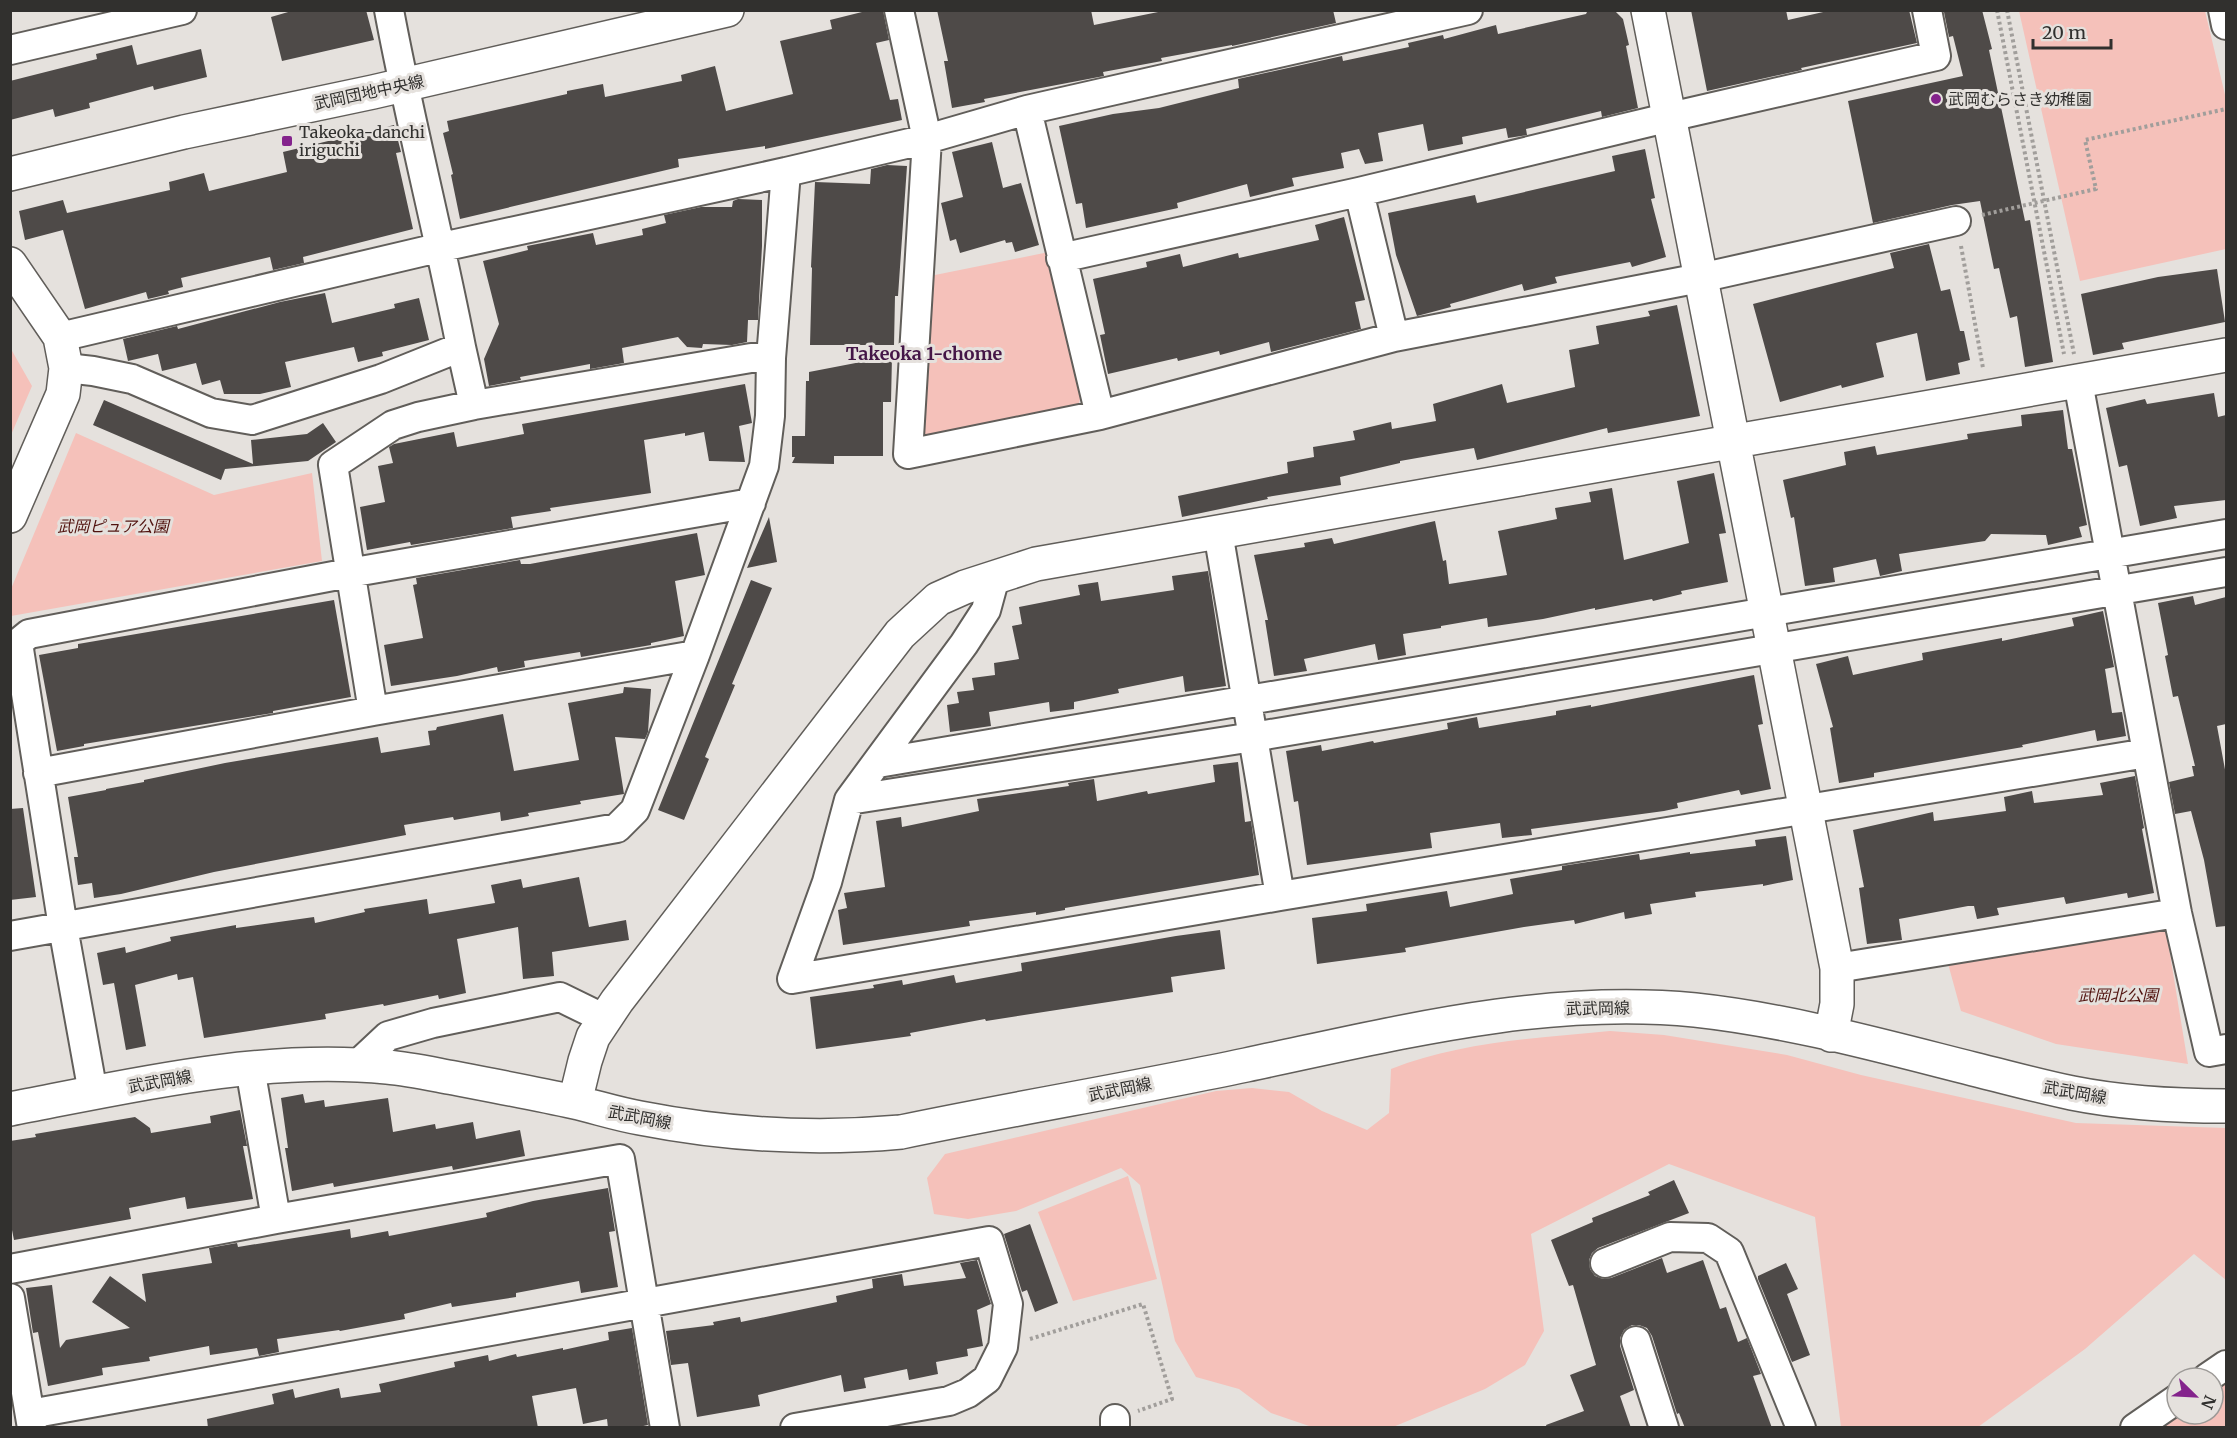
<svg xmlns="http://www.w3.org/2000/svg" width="2237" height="1438" viewBox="0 0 2237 1438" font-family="Merriweather,'Noto Sans JP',serif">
<rect width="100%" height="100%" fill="#e5e1dd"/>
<path fill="#f5c1ba" d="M 2019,11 L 2205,11 L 2226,99 L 2226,249 L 2080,281 Z
M 1049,252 L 1081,397 L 1077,408 L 928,442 L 916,430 L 930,276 Z
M 11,349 L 32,386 L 11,435 L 10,349 Z
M 76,433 L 214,495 L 312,473 L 322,561 L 11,616 L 11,589 Z
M 2166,930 L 2188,1064 L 2056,1044 L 1961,1011 L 1947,960 Z
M 1610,1031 L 1664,1035 L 1787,1055 L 1861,1075 L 2076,1123 L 2226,1128 L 2226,1280 L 2194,1254 L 2085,1349 L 1978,1427 L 1841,1427 L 1815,1217 L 1669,1164 L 1531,1234 L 1544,1331 L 1525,1365 L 1485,1389 L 1393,1427 L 1315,1428 L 1271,1413 L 1239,1389 L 1196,1377 L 1175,1341 L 1140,1185 L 1121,1168 L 1016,1211 L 968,1219 L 934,1214 L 927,1178 L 945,1154 L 1216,1091 L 1252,1088 L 1289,1092 L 1322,1111 L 1367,1130 L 1389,1113 L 1391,1069 C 1459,1042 1537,1038 1610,1031 Z
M 1128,1176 L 1157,1279 L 1073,1301 L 1038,1212 Z
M 2226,1379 L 2226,1427 L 2150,1428 L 2177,1414 L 2213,1414 L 2213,1388 Z"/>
<path fill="#4e4a48" d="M 295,10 L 366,10 L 374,40 L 282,61 L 271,17 Z
M 870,10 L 883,10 L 889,40 L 876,43 L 890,100 L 898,99 L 902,120 L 765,149 L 765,146 L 678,159 L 679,167 L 460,219 L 451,175 L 453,174 L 443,133 L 449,131 L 447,121 L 567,94 L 567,91 L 603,84 L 605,97 L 682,81 L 681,75 L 715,66 L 726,111 L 793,94 L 780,41 L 832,29 L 830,20 Z
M 937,10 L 1091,10 L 1094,25 L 1168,10 L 1333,10 L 1336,23 L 1232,46 L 1232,45 L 1161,58 L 1162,61 L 1103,72 L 1104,76 L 984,99 L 985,102 L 952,108 L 944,61 L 948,61 Z
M 1588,10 L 1614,10 L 1623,19 L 1629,45 L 1626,46 L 1638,108 L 1602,117 L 1601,111 L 1526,129 L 1527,135 L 1508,138 L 1506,128 L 1462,137 L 1463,144 L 1428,151 L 1423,124 L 1378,133 L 1383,161 L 1365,164 L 1359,149 L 1341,153 L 1344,168 L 1292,178 L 1294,186 L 1250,197 L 1247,184 L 1177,203 L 1178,208 L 1086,228 L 1082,203 L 1076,204 L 1059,126 L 1113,114 L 1159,108 L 1239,88 L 1238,79 L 1342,56 L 1343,61 L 1409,47 L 1408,43 L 1443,35 L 1444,39 L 1496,25 L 1498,34 L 1586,14 Z
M 1691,10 L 1786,10 L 1788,20 L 1832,10 L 1909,10 L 1917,43 L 1801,68 L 1802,70 L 1707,91 Z
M 1949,10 L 1982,10 L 1992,49 L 1989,50 L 2025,221 L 2030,220 L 2053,362 L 2025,367 L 2017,316 L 2010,318 L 1999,268 L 1994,269 L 1980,201 L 1952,205 L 1873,223 L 1848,101 L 1963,76 L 1953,36 L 1949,37 L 1944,12 Z
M 132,45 L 137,65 L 201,49 L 207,77 L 154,90 L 153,86 L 89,103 L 90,108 L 55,117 L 53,109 L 10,120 L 10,81 L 97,59 L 96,54 Z
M 394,125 L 401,152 L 396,153 L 413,229 L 303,257 L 304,263 L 273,270 L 270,257 L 181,278 L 183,287 L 168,291 L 169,294 L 148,299 L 146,292 L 85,309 L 63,230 L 25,240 L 19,211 L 63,200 L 67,213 L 170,190 L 169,182 L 204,173 L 209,191 L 287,172 L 283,152 Z
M 992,142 L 1003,188 L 1021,183 L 1039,245 L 1015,252 L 1012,242 L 1006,243 L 1005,240 L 960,253 L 956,239 L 950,241 L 941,203 L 963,197 L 952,152 Z
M 1645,149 L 1655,198 L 1651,199 L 1666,257 L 1632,267 L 1630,262 L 1555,277 L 1557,283 L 1524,291 L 1522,284 L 1450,304 L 1451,307 L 1417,316 L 1396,255 L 1388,213 L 1475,195 L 1477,203 L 1615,171 L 1612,156 Z
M 887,165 L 907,166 L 898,296 L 895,296 L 894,345 L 810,345 L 812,268 L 811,267 L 815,182 L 870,184 L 871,169 Z
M 738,199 L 762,200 L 762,246 L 758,320 L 748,320 L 747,342 L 732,345 L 703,344 L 702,348 L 687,347 L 678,337 L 622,348 L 624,363 L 590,369 L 590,364 L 520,377 L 521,380 L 489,386 L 484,359 L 499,324 L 483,261 L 528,250 L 527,246 L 593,233 L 596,245 L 643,235 L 642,229 L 666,223 L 664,215 L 701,207 L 732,207 L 733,201 Z
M 1344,217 L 1365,300 L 1355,302 L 1361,329 L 1271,352 L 1269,342 L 1220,355 L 1219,351 L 1178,361 L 1177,358 L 1108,374 L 1100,335 L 1105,334 L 1093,279 L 1147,267 L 1146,262 L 1180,254 L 1183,267 L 1238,253 L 1239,258 L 1319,240 L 1315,225 Z
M 1929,244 L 1941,291 L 1950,289 L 1960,331 L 1964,331 L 1970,360 L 1958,363 L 1960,374 L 1926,381 L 1917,333 L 1876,343 L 1884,377 L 1842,388 L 1841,385 L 1780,402 L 1753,304 L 1894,268 L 1890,253 Z
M 2217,269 L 2225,322 L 2122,343 L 2124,349 L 2093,355 L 2081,294 L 2158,277 Z
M 325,293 L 332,323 L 395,308 L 394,304 L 419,298 L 429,340 L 382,352 L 383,356 L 358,362 L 354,347 L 285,362 L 291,387 L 260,394 L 224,394 L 220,380 L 202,385 L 196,363 L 162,371 L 158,354 L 128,361 L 123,339 L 177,326 L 178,329 L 280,302 Z
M 1677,305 L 1700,416 L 1608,433 L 1607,428 L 1477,460 L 1474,448 L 1400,461 L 1400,463 L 1340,477 L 1341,485 L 1267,497 L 1268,499 L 1182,517 L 1178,496 L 1288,473 L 1287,462 L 1314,457 L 1313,447 L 1355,440 L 1353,431 L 1391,422 L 1392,429 L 1436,421 L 1433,404 L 1502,384 L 1507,403 L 1575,387 L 1569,350 L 1599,344 L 1596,326 L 1650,316 L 1648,311 Z
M 892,356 L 891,402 L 883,402 L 883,456 L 834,456 L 834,464 L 792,463 L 795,457 L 792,457 L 792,436 L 805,436 L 806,381 L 809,381 L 809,372 Z
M 745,384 L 752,423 L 739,426 L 745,462 L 709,461 L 704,432 L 685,436 L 685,433 L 644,440 L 651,493 L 550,508 L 551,511 L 511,517 L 513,528 L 411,545 L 410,542 L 367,550 L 360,507 L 385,502 L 378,466 L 393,463 L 389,447 L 394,444 L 454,432 L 457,447 L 524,434 L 522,424 Z
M 2214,393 L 2218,417 L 2226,415 L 2226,500 L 2174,506 L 2177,518 L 2140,526 L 2127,465 L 2119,467 L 2106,408 L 2145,399 L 2147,404 Z
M 104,400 L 253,464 L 251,440 L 307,434 L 323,423 L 336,442 L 308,461 L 225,469 L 221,480 L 93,425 Z
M 2063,410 L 2068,449 L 2072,449 L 2087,525 L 2079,527 L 2082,537 L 2048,545 L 2046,535 L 1991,534 L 1985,541 L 1899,554 L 1902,571 L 1880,576 L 1876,559 L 1833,568 L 1835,582 L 1805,586 L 1794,517 L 1791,518 L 1783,480 L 1846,465 L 1844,452 L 1875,446 L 1877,455 L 1968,439 L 1967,434 L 2022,426 L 2021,415 Z
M 1714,473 L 1726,533 L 1719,534 L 1728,582 L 1681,591 L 1682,594 L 1653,601 L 1652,599 L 1595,610 L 1595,608 L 1543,619 L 1488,627 L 1487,618 L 1441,626 L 1441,628 L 1403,634 L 1406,655 L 1378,660 L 1375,644 L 1304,659 L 1307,671 L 1274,676 L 1265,620 L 1268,620 L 1254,555 L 1305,547 L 1304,543 L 1332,538 L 1334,544 L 1435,521 L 1443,561 L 1446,560 L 1449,584 L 1507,575 L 1498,531 L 1557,519 L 1555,508 L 1591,502 L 1589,492 L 1612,488 L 1624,560 L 1689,543 L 1677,481 Z
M 769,517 L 777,562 L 747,568 Z
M 697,533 L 705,575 L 675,581 L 684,636 L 651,643 L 651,645 L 581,657 L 580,652 L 524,661 L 525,667 L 498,672 L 497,667 L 457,676 L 391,686 L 384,645 L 423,638 L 413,585 L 417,584 L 416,578 L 520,560 L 521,564 L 530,564 Z
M 1208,571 L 1226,686 L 1185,692 L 1183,676 L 1118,689 L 1119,693 L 1074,702 L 1074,709 L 1050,712 L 1049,702 L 989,712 L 991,726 L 950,732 L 947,705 L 959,703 L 957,692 L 974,690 L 972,678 L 995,675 L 994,663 L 1019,659 L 1012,626 L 1022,624 L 1019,607 L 1080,595 L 1078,585 L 1098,582 L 1101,601 L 1174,590 L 1172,576 Z
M 751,580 L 772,588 L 732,684 L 735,685 L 705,757 L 709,759 L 684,820 L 658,810 Z
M 2193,596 L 2195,605 L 2226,597 L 2226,724 L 2217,726 L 2226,775 L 2226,926 L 2216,927 L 2204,860 L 2191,811 L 2175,814 L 2169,782 L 2194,776 L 2192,766 L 2195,766 L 2178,696 L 2173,697 L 2165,656 L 2168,655 L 2158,603 Z
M 334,600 L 351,697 L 273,711 L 273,713 L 84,744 L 84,746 L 57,751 L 39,655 L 78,648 L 78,644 Z
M 2103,611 L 2114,667 L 2105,669 L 2112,713 L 2122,712 L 2126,736 L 2097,741 L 2095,730 L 2022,745 L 2023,747 L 1874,773 L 1874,777 L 1839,783 L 1830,728 L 1833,727 L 1816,664 L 1848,656 L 1853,675 L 1923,660 L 1922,653 L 2002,638 L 2002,641 L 2074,626 L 2072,618 Z
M 1754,675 L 1763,724 L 1758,725 L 1771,789 L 1741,795 L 1739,790 L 1677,803 L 1678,808 L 1664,811 L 1531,829 L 1532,835 L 1502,838 L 1500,823 L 1430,833 L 1432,848 L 1307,865 L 1298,801 L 1294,802 L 1286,751 L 1321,745 L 1322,751 L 1373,741 L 1374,743 L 1448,729 L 1447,723 L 1477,717 L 1479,728 L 1556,715 L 1556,711 L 1591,705 L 1591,707 Z
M 624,687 L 651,689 L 648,732 L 645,739 L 615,737 L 624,794 L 580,801 L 581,804 L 528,813 L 529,816 L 501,821 L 500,812 L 454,820 L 453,817 L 404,825 L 406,835 L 214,872 L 121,894 L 94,898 L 92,883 L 78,885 L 74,857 L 78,857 L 68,797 L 106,790 L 106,789 L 144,782 L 144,780 L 225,763 L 378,737 L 381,753 L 430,745 L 428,731 L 436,730 L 437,727 L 503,714 L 514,771 L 579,760 L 568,703 L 623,693 Z
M 1238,762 L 1245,822 L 1251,821 L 1259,875 L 1065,908 L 1065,910 L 1036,915 L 1036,912 L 969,921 L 970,926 L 843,945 L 838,910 L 847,908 L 844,893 L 885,887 L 876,821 L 901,817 L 902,827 L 979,811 L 977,799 L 1069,786 L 1068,783 L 1094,779 L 1097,801 L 1147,791 L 1148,794 L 1215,782 L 1213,765 Z
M 2135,776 L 2144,828 L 2142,829 L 2154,893 L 2128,898 L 2127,893 L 2066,904 L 2064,897 L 1997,908 L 1999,915 L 1977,919 L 1974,906 L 1968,906 L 1899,919 L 1902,940 L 1867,944 L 1859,888 L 1864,887 L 1853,830 L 1933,812 L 1934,821 L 2006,811 L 2004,797 L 2032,791 L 2034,803 L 2103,795 L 2100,783 Z
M 23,808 L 36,897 L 10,900 L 10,809 Z
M 1786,836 L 1793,880 L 1763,886 L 1763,884 L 1695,892 L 1696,897 L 1650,904 L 1652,914 L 1625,919 L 1624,912 L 1575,924 L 1574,920 L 1524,927 L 1405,948 L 1406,952 L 1317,964 L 1312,918 L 1367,911 L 1366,904 L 1447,891 L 1450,907 L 1513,894 L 1510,879 L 1562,870 L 1562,866 L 1639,854 L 1640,860 L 1690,852 L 1690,854 L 1756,846 L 1755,840 Z
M 579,877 L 589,927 L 626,920 L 629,940 L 552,952 L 554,976 L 523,979 L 518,927 L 457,939 L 466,993 L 439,999 L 438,995 L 384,1006 L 383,1004 L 325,1014 L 326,1019 L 204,1038 L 193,977 L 178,980 L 177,974 L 135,985 L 146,1046 L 126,1050 L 114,983 L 103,985 L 97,953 L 125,947 L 126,953 L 171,941 L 170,937 L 236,925 L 236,928 L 314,917 L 315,923 L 365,912 L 364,909 L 427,899 L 429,914 L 495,903 L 491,885 L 521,879 L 523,888 Z
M 1220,930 L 1225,969 L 1171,977 L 1173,992 L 986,1021 L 985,1019 L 910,1033 L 911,1036 L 816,1049 L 810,997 L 874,988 L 873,985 L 902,980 L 903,985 L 954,975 L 956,983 L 1022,971 L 1021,963 L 1176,936 Z
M 303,1094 L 305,1103 L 324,1100 L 325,1107 L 388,1098 L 393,1132 L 435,1124 L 436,1129 L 473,1122 L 476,1139 L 520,1130 L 525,1156 L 453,1170 L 452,1166 L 334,1187 L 333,1183 L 292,1191 L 285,1148 L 288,1148 L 281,1098 Z
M 240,1110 L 247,1146 L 243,1146 L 253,1199 L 187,1209 L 185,1197 L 129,1208 L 131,1219 L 14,1240 L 10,1220 L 10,1141 L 36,1137 L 35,1134 L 135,1117 L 150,1128 L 151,1133 L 211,1123 L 210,1116 Z
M 1674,1180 L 1689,1213 L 1598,1248 L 1592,1253 L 1589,1260 L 1590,1269 L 1595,1276 L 1603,1279 L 1611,1278 L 1662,1258 L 1667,1273 L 1703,1260 L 1720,1309 L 1726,1307 L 1738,1342 L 1747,1338 L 1761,1374 L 1753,1376 L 1772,1428 L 1685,1428 L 1679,1413 L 1677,1414 L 1652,1336 L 1647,1328 L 1639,1325 L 1632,1325 L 1624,1330 L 1620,1338 L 1620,1346 L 1634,1390 L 1620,1396 L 1631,1428 L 1547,1428 L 1546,1425 L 1584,1411 L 1570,1375 L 1596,1365 L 1573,1285 L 1569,1286 L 1551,1240 L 1593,1222 L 1592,1218 L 1650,1195 L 1648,1192 Z
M 608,1188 L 615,1231 L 609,1232 L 618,1287 L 581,1293 L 579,1281 L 516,1293 L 516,1297 L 452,1307 L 451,1303 L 404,1314 L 405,1319 L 340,1331 L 339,1330 L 277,1339 L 279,1352 L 259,1356 L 257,1348 L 210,1355 L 209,1346 L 149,1357 L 150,1361 L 102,1368 L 103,1375 L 48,1386 L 38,1332 L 33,1333 L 26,1288 L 52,1285 L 60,1348 L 66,1340 L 130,1328 L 92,1302 L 110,1276 L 146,1302 L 142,1274 L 212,1263 L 209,1248 L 237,1243 L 238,1247 L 350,1229 L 351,1238 L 388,1231 L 389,1236 L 487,1217 L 486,1213 L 533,1201 Z
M 1030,1224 L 1058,1303 L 1035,1312 L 1027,1290 L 1022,1292 L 1004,1234 Z
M 977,1260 L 991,1304 L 977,1310 L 983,1346 L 967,1349 L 968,1356 L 936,1362 L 938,1374 L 909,1380 L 907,1369 L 864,1378 L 866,1388 L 844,1392 L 841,1375 L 758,1395 L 760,1406 L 697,1417 L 688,1363 L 671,1365 L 666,1331 L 714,1325 L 713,1322 L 740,1317 L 741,1322 L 837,1302 L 836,1296 L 873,1288 L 872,1279 L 902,1274 L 904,1286 L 966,1278 L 960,1263 Z
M 1786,1263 L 1798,1289 L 1787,1294 L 1810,1355 L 1792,1362 L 1758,1279 L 1758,1276 Z
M 632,1328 L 648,1425 L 634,1428 L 608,1428 L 607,1419 L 583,1424 L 576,1388 L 532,1396 L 538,1428 L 208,1428 L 207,1419 L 274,1404 L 272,1394 L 293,1389 L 295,1398 L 339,1388 L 341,1398 L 381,1392 L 379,1384 L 455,1367 L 454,1362 L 488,1355 L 489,1361 L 516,1354 L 517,1357 L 563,1348 L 563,1350 L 609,1340 L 608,1332 Z"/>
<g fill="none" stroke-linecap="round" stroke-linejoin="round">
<defs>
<path id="street" d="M 389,10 C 410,123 439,234 461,347
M 899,10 L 927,139 L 908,454 L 1100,415 L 1394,337 L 1700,278 L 1956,221
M 2223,10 L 2226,25
M 10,50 L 182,10
M 1027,110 L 1100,415
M 1359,192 L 1394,337
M 1061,258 L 1359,192 L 1687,113 L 1936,56 L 1927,10
M 60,337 L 442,247 L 786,172
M 771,358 L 786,172 L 927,139 L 1027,110 L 1468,10
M 66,368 L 93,371 L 132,379 L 211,413 L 252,420 L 381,379 L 461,347 L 474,405
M 2078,382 L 2177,913 L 2209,1052 L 2226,1049
M 1218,532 L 1280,896
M 995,577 L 986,610 L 964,644 L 849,800 L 827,882 L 792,979 L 1280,896 L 2147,753
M 878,763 L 2226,534
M 38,773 L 373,711
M 849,800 L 1253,737 L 2226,572
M 10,936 L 617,828 L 635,810 L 695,655 L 764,466 L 770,416 L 771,358 L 751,358 L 474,405 L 418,417 L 393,425 L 333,465 L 373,711 L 695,655
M 1837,968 L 2177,913
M 357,1065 L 388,1036 L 433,1023 L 560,997 L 605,1019
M 250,1068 L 276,1219
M 93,1093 L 63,927 L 18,643 L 29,634 L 349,573 L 751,503
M 1605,1263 L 1670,1237 L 1708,1238 L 1729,1252 L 1801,1428
M 10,1269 L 276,1219 L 620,1159 L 665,1428
M 10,1298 L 32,1428
M 1636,1341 L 1664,1428
M 2207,1378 L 2226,1365
M 30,1414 L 989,1241 L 1008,1304 L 1003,1347 L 987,1379 L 968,1393 L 949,1401 L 795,1428
M 1115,1419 L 1115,1428
M 2135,1428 L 2177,1399"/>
<path id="secondary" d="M 1648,10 L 1837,968 L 1837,1004 L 1831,1035
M 10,174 L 184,132 L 373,92 L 727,10
M 10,264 L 60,337 L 66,368 L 63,394 L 10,516
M 575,1102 L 585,1061 L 593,1037 L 617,1001 L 900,634 L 938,599 L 965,587 L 1036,564 L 2226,355
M 10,1109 C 134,1085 260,1055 387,1067 C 409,1069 432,1074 454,1078 C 494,1086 534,1093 574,1102 C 596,1107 617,1114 640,1118 C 727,1135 812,1140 901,1132 C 1016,1108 1132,1089 1246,1065 C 1394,1034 1542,995 1695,1010 C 1788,1020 1882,1046 1973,1069 C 2006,1077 2038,1086 2072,1093 C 2122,1103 2175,1106 2226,1106"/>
</defs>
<use href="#street" stroke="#615e5a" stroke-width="32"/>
<use href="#secondary" stroke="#615e5a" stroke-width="36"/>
<path stroke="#a19e9b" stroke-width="4" stroke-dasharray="3 3" stroke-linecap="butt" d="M 1997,10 L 2064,354
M 2007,10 L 2074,354
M 1982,215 L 2096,189 L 2085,140 L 2226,109
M 1961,246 L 1983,368
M 1030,1339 L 1143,1304 L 1172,1399 L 1138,1411"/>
<use href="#street" stroke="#fff" stroke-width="28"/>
<use href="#secondary" stroke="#fff" stroke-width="33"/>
</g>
<g fill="#84238c" stroke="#e5e1dd" stroke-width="2">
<circle cx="1936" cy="99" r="6"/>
<rect x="281" y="135" width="12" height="12" rx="3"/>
</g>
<g text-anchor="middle" stroke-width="6" stroke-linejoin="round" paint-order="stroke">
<g font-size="16" fill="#31302e" stroke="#e5e1dd">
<text transform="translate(369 92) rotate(-12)" y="6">武岡団地中央線</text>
<text transform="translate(1598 1008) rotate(-1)" y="6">武武岡線</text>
<text transform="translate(160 1081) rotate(-10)" y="6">武武岡線</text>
<text transform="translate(1120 1089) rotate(-11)" y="6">武武岡線</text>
<text transform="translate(2075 1092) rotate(10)" y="6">武武岡線</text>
<text transform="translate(640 1117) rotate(11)" y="6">武武岡線</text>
</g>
<g font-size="16" fill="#31302e" stroke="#e5e1dd" text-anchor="start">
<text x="1948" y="105">武岡むらさき幼稚園</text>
<text x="299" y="138">Takeoka-danchi<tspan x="299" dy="18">iriguchi</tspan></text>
</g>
<g font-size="16" font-style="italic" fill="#50120e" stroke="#e5e1dd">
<text x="113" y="532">武岡ピュア公園</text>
<text x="2118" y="1001">武岡北公園</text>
</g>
<g font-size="18" font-weight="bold" fill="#441647" stroke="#e5e1dd">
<text x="924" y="360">Takeoka 1-chome</text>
</g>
</g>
<rect width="2237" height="1438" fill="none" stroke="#31302e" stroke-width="24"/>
<g transform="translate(2195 1396) rotate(114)"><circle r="28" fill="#e5e1dd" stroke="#9d9a97" stroke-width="1.5"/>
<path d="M0-4.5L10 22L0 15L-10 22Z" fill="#84238c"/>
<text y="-9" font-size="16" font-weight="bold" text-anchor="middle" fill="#31302e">N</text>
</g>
<path d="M2033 39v9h78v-9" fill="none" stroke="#31302e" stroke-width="3"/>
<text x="2042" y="39" font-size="18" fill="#31302e" stroke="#e5e1dd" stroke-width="4.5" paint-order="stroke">20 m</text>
</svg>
